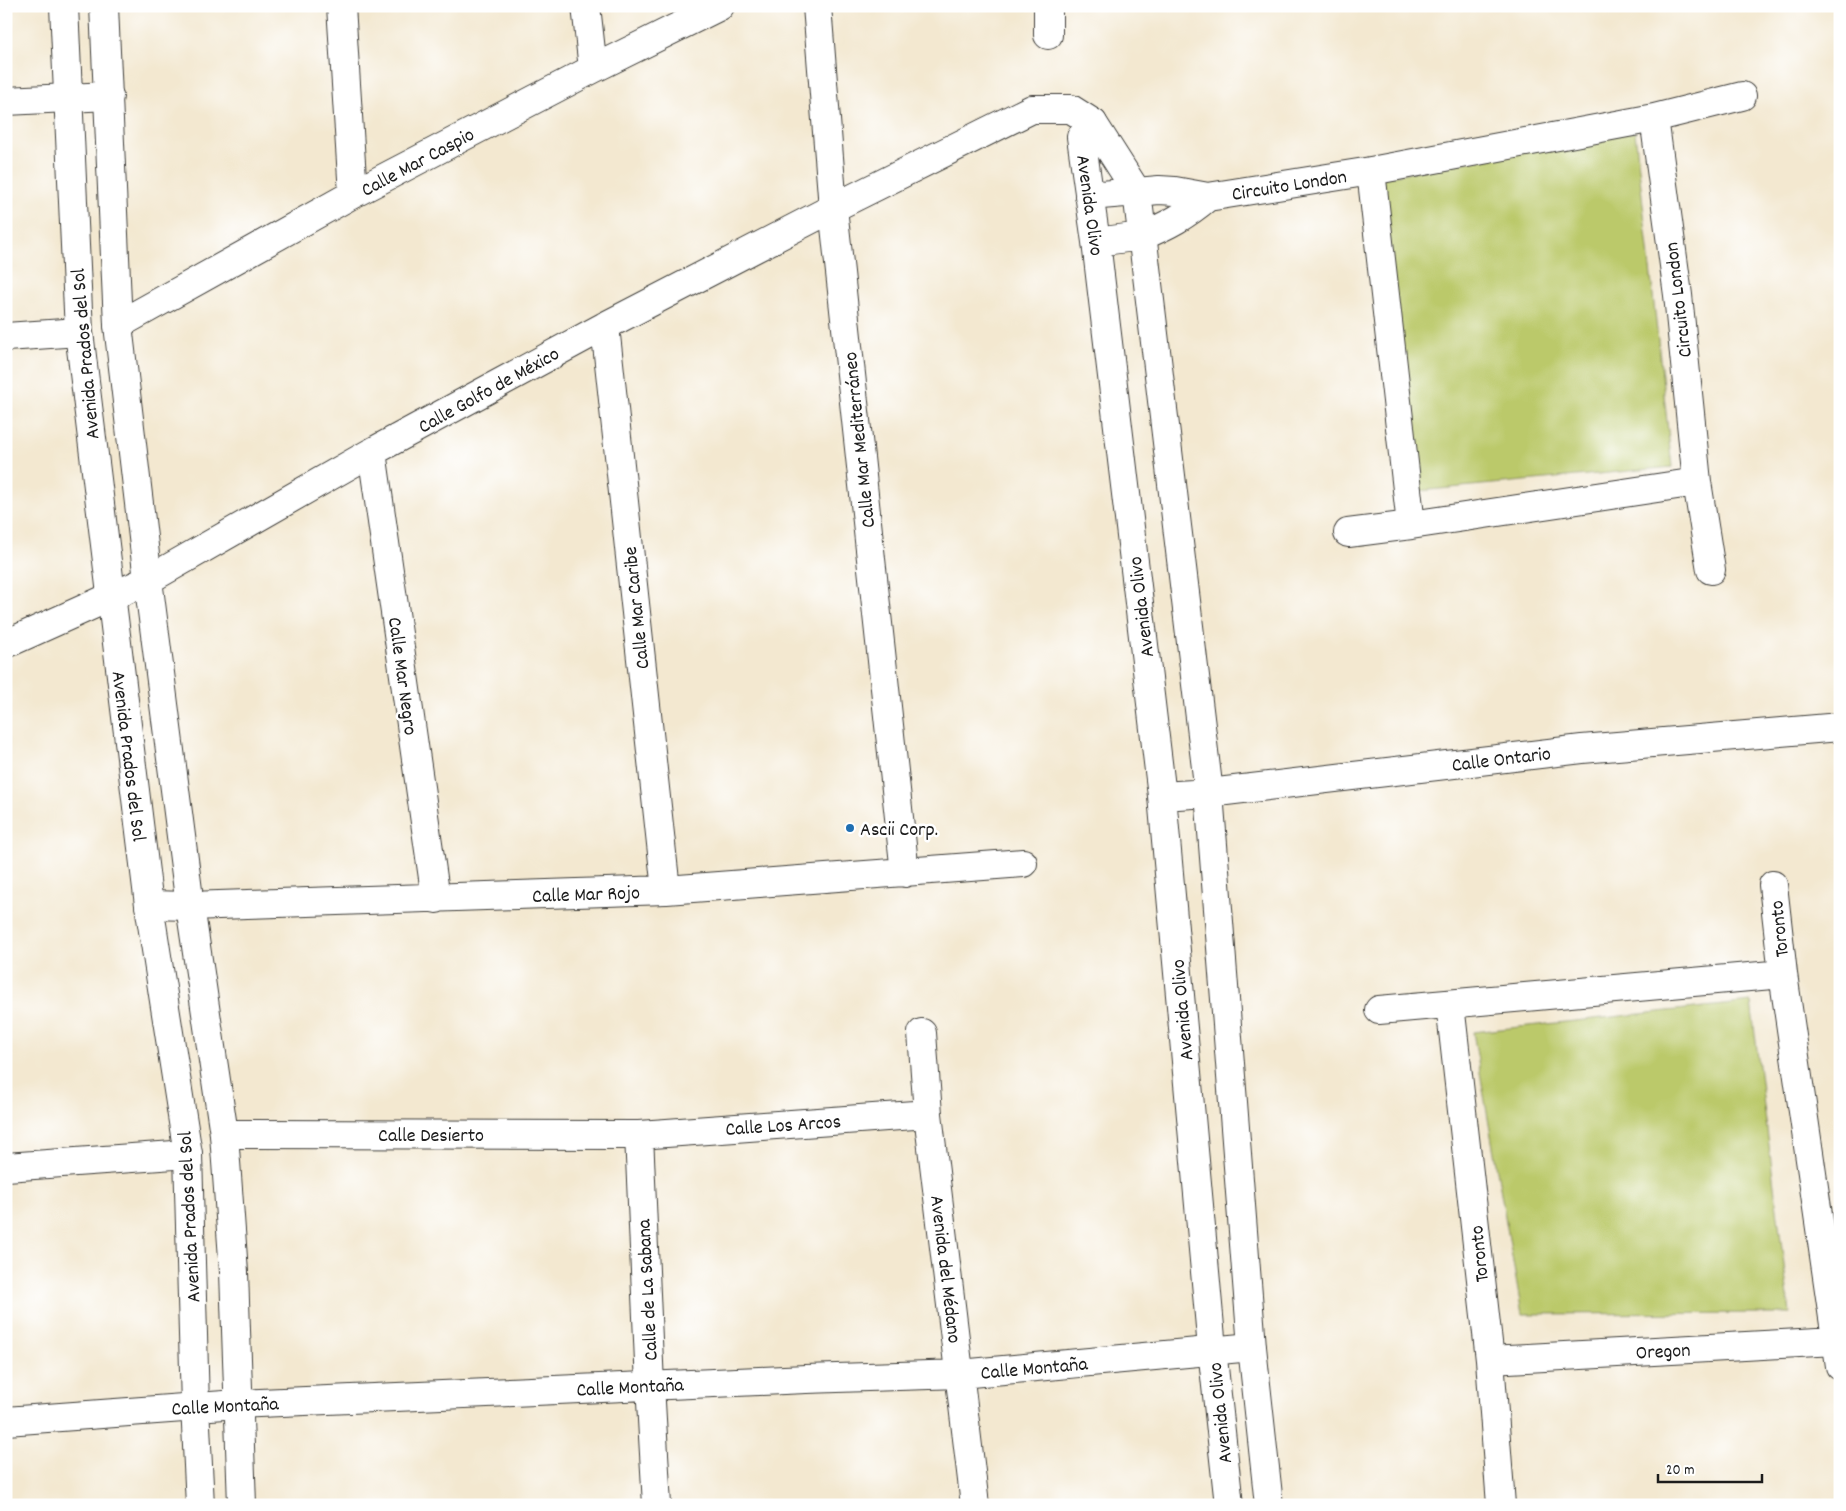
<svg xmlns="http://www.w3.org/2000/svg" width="1846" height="1511" viewBox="0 0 1846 1511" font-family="Dekko,sans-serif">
<rect width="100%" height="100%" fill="#fff"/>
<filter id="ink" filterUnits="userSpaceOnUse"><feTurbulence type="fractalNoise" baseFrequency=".02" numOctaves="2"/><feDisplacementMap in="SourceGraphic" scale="10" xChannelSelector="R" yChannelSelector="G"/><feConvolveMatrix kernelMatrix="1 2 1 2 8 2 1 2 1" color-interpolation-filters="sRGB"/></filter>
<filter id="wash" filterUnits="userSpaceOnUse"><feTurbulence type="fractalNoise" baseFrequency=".0096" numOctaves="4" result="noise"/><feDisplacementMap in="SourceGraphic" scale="20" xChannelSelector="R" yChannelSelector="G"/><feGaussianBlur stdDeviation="1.12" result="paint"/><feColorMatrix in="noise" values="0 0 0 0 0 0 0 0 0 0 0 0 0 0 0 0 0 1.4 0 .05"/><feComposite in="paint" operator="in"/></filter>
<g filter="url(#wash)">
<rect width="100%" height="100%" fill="#f3e8d0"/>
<path fill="#bbc96a" stroke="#6c7243" d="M 1635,132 L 1672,467 L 1408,492 L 1373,179 Z
M 1751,1002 L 1790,1313 L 1522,1314 L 1473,1032 Z"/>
</g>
<g filter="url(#ink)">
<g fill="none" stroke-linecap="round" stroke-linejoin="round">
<defs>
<path id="minor" d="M 341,6 L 353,194
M 586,6 L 593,69
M 817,6 L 833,208 L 905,873
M 1048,6 L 1048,35
M 6,101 L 109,96
M 1654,118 L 1742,96
M 1137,192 L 1159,190 L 1175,191 L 1208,197 L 1371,171 L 1654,118 L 1678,295 L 1697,482 L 1411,525 L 1371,171
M 1142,236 C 1169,225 1185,216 1208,197
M 118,325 L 353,194 L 593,69 L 720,6
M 605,326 L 666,890
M 6,337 L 79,332
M 372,452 L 436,899
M 1697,482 L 1711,570
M 1348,533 L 1411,525
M 6,644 L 148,580 L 372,452 L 605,326 L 833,208 L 1032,109 L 1071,109 L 1093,123
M 1773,885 L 1783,974 L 1840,1366
M 149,905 L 190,906 L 666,890 L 1023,863
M 1450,1004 L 1490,1360 L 1501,1505
M 1379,1010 L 1783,974
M 922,1033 L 928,1114 L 975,1505
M 224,1134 L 639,1135 L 928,1114
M 639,1135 L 650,1385 L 657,1505
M 6,1167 L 188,1154
M 1490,1360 L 1836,1341
M 6,1421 L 238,1404 L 806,1379 L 960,1374 L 1252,1347"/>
<path id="tertiary" d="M 64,6 L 79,332 L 149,905 L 188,1154 L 195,1406 L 200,1505
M 104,6 L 118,325 L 148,580 L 190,906 L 224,1134 L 234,1272 L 242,1505
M 1089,196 L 1137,192
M 1096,242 L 1142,236
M 1162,796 L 1209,793 L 1582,749 L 1840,727
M 1229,1505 L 1212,1349 L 1162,796 L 1096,242 L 1081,137 L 1093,123 L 1137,192 L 1209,793 L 1252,1347 L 1269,1505"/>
</defs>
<use href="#minor" stroke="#3c3b37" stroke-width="30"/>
<use href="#tertiary" stroke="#3c3b37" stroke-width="30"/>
<use href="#minor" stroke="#fff" stroke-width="28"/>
<use href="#tertiary" stroke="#fff" stroke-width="28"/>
</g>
</g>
<circle fill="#1f6fb2" stroke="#fff" stroke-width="2" cx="850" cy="828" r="5"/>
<g text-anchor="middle" stroke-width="5" stroke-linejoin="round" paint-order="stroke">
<g font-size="20" fill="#1c1c1c" stroke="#fff">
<text transform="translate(417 161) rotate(-28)" y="7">Calle Mar Caspio</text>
<text transform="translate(1289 184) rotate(-9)" y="7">Circuito London</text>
<text transform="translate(1091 205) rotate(82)" y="7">Avenida Olivo</text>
<text transform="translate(1677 300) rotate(-97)" y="7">Circuito London</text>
<text transform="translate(84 354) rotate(-95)" y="7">Avenida Prados del Sol</text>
<text transform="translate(488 389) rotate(-29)" y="7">Calle Golfo de México</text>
<text transform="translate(858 440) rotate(-96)" y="7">Calle Mar Mediterráneo</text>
<text transform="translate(1140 607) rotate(-97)" y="7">Avenida Olivo</text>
<text transform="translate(635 608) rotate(-96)" y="7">Calle Mar Caribe</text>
<text transform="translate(404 676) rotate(82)" y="7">Calle Mar Negro</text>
<text transform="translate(130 756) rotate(83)" y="7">Avenida Prados del Sol</text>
<text transform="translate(1501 758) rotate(-7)" y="7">Calle Ontario</text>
<text transform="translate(586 893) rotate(-2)" y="7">Calle Mar Rojo</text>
<text transform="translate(1778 929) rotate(-96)" y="7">Toronto</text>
<text transform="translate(1181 1010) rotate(-95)" y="7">Avenida Olivo</text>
<text transform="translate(783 1124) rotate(-4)" y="7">Calle Los Arcos</text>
<text x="431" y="1141">Calle Desierto</text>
<text transform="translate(188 1217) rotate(-93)" y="7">Avenida Prados del Sol</text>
<text transform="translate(1478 1254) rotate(-96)" y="7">Toronto</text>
<text transform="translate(947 1269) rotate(83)" y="7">Avenida del Médano</text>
<text transform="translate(646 1290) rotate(-93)" y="7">Calle de La Sabana</text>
<text transform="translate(1663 1350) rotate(-3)" y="7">Oregon</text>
<text transform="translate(1034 1367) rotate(-5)" y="7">Calle Montaña</text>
<text transform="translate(630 1386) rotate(-3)" y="7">Calle Montaña</text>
<text transform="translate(225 1405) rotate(-3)" y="7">Calle Montaña</text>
<text transform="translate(1219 1413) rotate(-96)" y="7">Avenida Olivo</text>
</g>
<g font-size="20" fill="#1c1c1c" stroke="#fff" text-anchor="start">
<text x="860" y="835">Ascii Corp.</text>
</g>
</g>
<rect width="1846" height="1511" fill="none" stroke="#fff" stroke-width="25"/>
<path d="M1658 1474v8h104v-8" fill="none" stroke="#1c1c1c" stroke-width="2.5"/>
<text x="1666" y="1474" font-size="15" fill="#1c1c1c" stroke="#ffffff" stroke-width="4" paint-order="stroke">20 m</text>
</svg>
